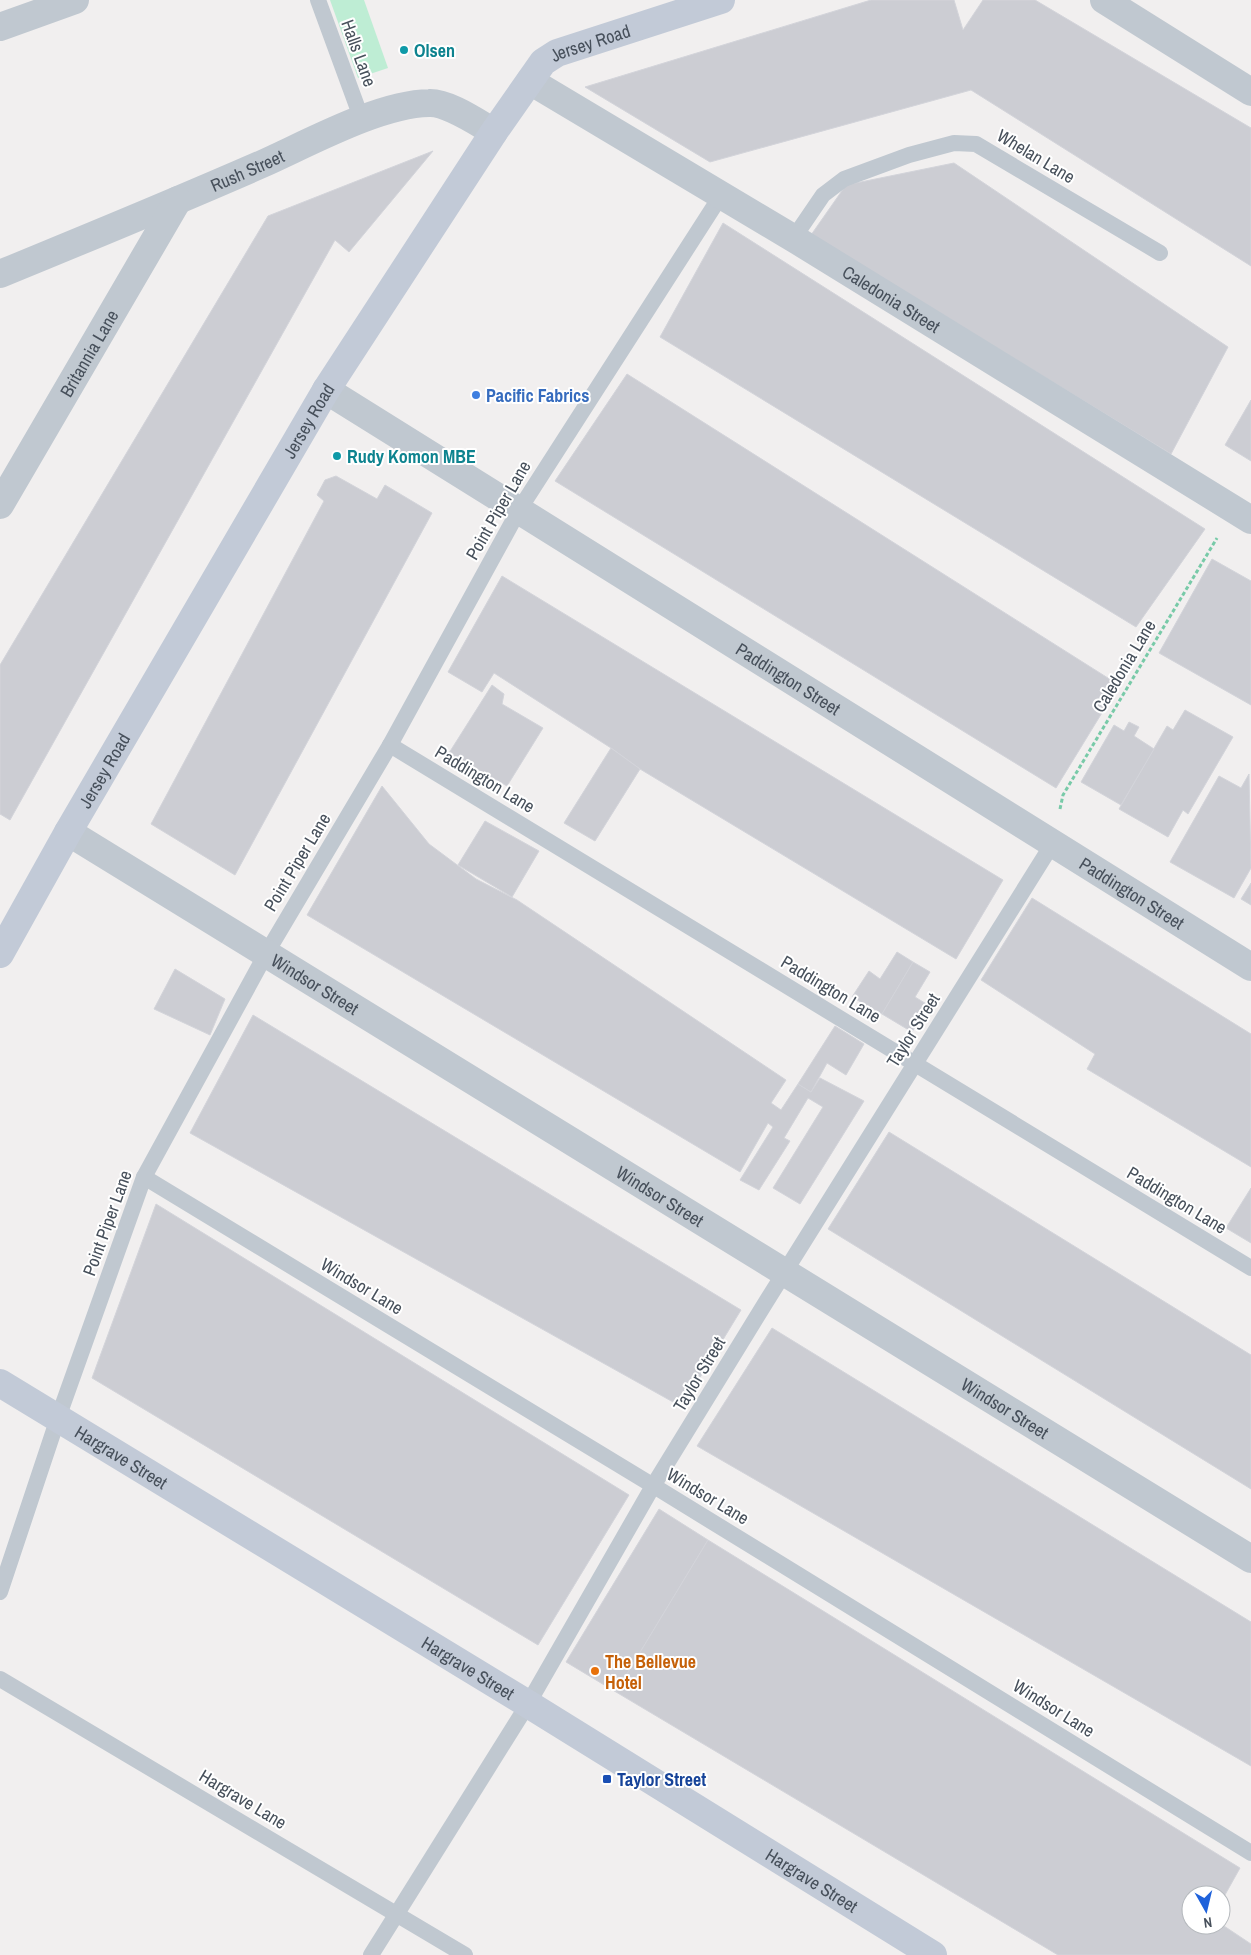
<svg xmlns="http://www.w3.org/2000/svg" width="1251" height="1955" font-family="'Archivo Narrow',sans-serif">
<rect width="100%" height="100%" fill="#f1efef"/>
<path fill="#beedd4" d="M330,0H364L388,68L358,78Z"/>
<g fill="#cccdd3" stroke="#d3d4da">
<path d="M871,0H954L963,30L983,0H1035L1251,128V266L971,90L710,162L585,87Z"/>
<path d="M433,151L349,252L335,240L10,820L0,814V665L268,216Z"/>
<path d="M954,163L1228,347L1171,454L811,235L846,185Z"/>
<path d="M723,223L1205,529L1136,627L660,337Z"/>
<path d="M627,374L1119,685L1056,788L555,481Z"/>
<path d="M1251,400V461L1225,445Z"/>
<path d="M336,476L377,499L385,485L432,513L235,875L151,824L324,501L317,495L325,480Z"/>
<path d="M1212,559L1251,581V705L1159,653Z"/>
<path d="M502,576L1003,880L956,959L640,769L611,748L494,673L482,692L448,672Z"/>
<path d="M492,685L504,694L502,704L543,728L507,786L449,753Z"/>
<path d="M1185,710L1233,737L1188,814L1183,810L1168,837L1119,809L1167,726L1173,730Z"/>
<path d="M1129,722L1139,727L1134,736L1154,749L1121,805L1081,782L1114,725L1124,731Z"/>
<path d="M611,748L640,769L595,841L564,823Z"/>
<path d="M1249,774L1251,868L1234,898L1170,862L1219,776L1241,788Z"/>
<path d="M382,786L429,844L476,879L517,900L786,1080L771,1103L781,1110L798,1084L811,1092L820,1078L864,1101L800,1204L773,1188L823,1107L808,1098L784,1138L790,1141L759,1190L740,1180L773,1127L768,1123L740,1172L307,915Z"/>
<path d="M485,821L539,851L512,897L458,865Z"/>
<path d="M1251,883V905L1241,899Z"/>
<path d="M1032,898L1251,1034V1167L1087,1069L1095,1054L981,980Z"/>
<path d="M897,952L913,962L882,1014L852,997L869,971L880,979Z"/>
<path d="M913,962L930,972L915,997L928,1005L912,1032L882,1014Z"/>
<path d="M175,969L225,999L210,1035L154,1009Z"/>
<path d="M253,1015L741,1310L682,1407L190,1133Z"/>
<path d="M835,1026L864,1044L846,1075L827,1063L811,1092L798,1084Z"/>
<path d="M889,1132L1251,1355V1489L828,1229Z"/>
<path d="M1251,1188V1243L1226,1228Z"/>
<path d="M156,1204L629,1495L538,1645L92,1378Z"/>
<path d="M772,1328L1251,1622V1766L697,1446Z"/>
<path d="M659,1509L708,1540L616,1692L566,1662Z"/>
<path d="M708,1540L1240,1868L1221,1902V1895H1191V1925L1221,1924L1251,1944V1955H1058L616,1692Z"/>
</g>
<g fill="none" stroke-linecap="round" stroke-linejoin="round">
<path stroke="#78caa8" stroke-width="3" stroke-dasharray="4 2.5" stroke-linecap="butt" d="M1060,809L1063,795L1217,538"/>
<g stroke="#c0c8d0" stroke-width="16">
<path d="M318,0L362,120"/>
<path d="M793,239L823,195L844,179L909,155L954,143L976,144L1160,253"/>
<path d="M390,745L1251,1268"/>
<path d="M144,1177L662,1491L1251,1853"/>
<path d="M0,1592L58,1418L144,1177L266,954L390,745L519,510L720,197"/>
<path d="M0,1679L465,1955"/>
<path d="M371,1955L528,1704L653,1486L766,1302L1053,843"/>
</g>
<g stroke="#c0c8d0" stroke-width="28">
<path d="M1104,0L1251,92"/>
<path d="M0,27L75,0"/>
<path id="s1" d="M530,81L798,241L1251,520"/>
<path id="s2" d="M0,274C88,238 175,202 262,164C309,143 379,104 429,103C448,102 478,123 494,132"/>
<path id="s3" d="M326,390L1251,967"/>
<path id="s4" d="M0,505L178,200"/>
<path id="s5" d="M68,832L1251,1559"/>
</g>
<g stroke="#c2cad7" stroke-width="28">
<path id="s6" d="M0,954L68,832L326,390L494,132L543,62L557,53L721,0"/>
<path id="s7" d="M0,1383L528,1704L933,1955"/>
</g>
</g>
<g fill="#0f9aa8" stroke="#fff" stroke-width="2">
<circle cx="404" cy="50" r="5"/>
<circle cx="337" cy="456" r="5"/>
</g>
<circle fill="#3f7fe0" stroke="#fff" stroke-width="2" cx="476" cy="395" r="5"/>
<circle fill="#e8710a" stroke="#fff" stroke-width="2" cx="595" cy="1671" r="5"/>
<rect fill="#1a4fb4" stroke="#fff" stroke-width="2" x="602" y="1774" width="10" height="10" rx="2.5"/>
<g text-anchor="middle" dominant-baseline="central" stroke-width="4" stroke-linejoin="round" paint-order="stroke">
<g font-size="18" fill="#47505b" stroke="#fff">
<text stroke="none"><textPath href="#s6" startOffset="1096">Jersey Road</textPath></text>
<text transform="translate(359 53) rotate(70)">Halls Lane</text>
<text transform="translate(1036 156) rotate(31)">Whelan Lane</text>
<text stroke="none"><textPath href="#s2" startOffset="268">Rush Street</textPath></text>
<text stroke="none"><textPath href="#s1" startOffset="422">Caledonia Street</textPath></text>
<text stroke="none"><textPath href="#s4" startOffset="176">Britannia Lane</textPath></text>
<text stroke="none"><textPath href="#s6" startOffset="616">Jersey Road</textPath></text>
<text transform="translate(498 510) rotate(-60)">Point Piper Lane</text>
<text transform="translate(1124 666) rotate(-59)">Caledonia Lane</text>
<text stroke="none"><textPath href="#s3" startOffset="545">Paddington Street</textPath></text>
<text stroke="none"><textPath href="#s6" startOffset="211">Jersey Road</textPath></text>
<text transform="translate(485 779) rotate(31)">Paddington Lane</text>
<text transform="translate(297 862) rotate(-59)">Point Piper Lane</text>
<text stroke="none"><textPath href="#s3" startOffset="950">Paddington Street</textPath></text>
<text stroke="none"><textPath href="#s5" startOffset="290">Windsor Street</textPath></text>
<text transform="translate(831 989) rotate(31)">Paddington Lane</text>
<text transform="translate(913 1030) rotate(-58)">Taylor Street</text>
<text stroke="none"><textPath href="#s5" startOffset="695">Windsor Street</textPath></text>
<text transform="translate(1177 1200) rotate(31)">Paddington Lane</text>
<text transform="translate(107 1223) rotate(-70)">Point Piper Lane</text>
<text transform="translate(362 1286) rotate(31)">Windsor Lane</text>
<text transform="translate(699 1374) rotate(-59)">Taylor Street</text>
<text stroke="none"><textPath href="#s5" startOffset="1100">Windsor Street</textPath></text>
<text stroke="none"><textPath href="#s7" startOffset="142">Hargrave Street</textPath></text>
<text transform="translate(708 1496) rotate(31)">Windsor Lane</text>
<text stroke="none"><textPath href="#s7" startOffset="548">Hargrave Street</textPath></text>
<text transform="translate(1054 1708) rotate(32)">Windsor Lane</text>
<text transform="translate(243 1799) rotate(31)">Hargrave Lane</text>
<text stroke="none"><textPath href="#s7" startOffset="952">Hargrave Street</textPath></text>
</g>
<g font-size="18" font-weight="bold" fill="#0d838f" stroke="#fff" text-anchor="start">
<text x="414" y="50">Olsen</text>
<text x="347" y="456">Rudy Komon MBE</text>
</g>
<g font-size="18" font-weight="bold" fill="#366cbe" stroke="#fff" text-anchor="start">
<text x="486" y="395">Pacific Fabrics</text>
</g>
<g font-size="18" font-weight="bold" fill="#c56008" stroke="#fff" text-anchor="start">
<text x="605" y="1661">The Bellevue<tspan x="605" dy="21">Hotel</tspan></text>
</g>
<g font-size="18" font-weight="bold" fill="#164399" stroke="#fff" text-anchor="start">
<text x="617" y="1779">Taylor Street</text>
</g>
</g>
<g transform="translate(1206 1910) rotate(172)"><circle r="24" fill="#ffffff" stroke="#b5b9bd"/>
<path d="M0-4L9 19L0 12L-9 19Z" fill="#1f62db"/>
<text y="-8" font-size="14" font-weight="bold" text-anchor="middle" fill="#47505b">N</text>
</g>
</svg>
